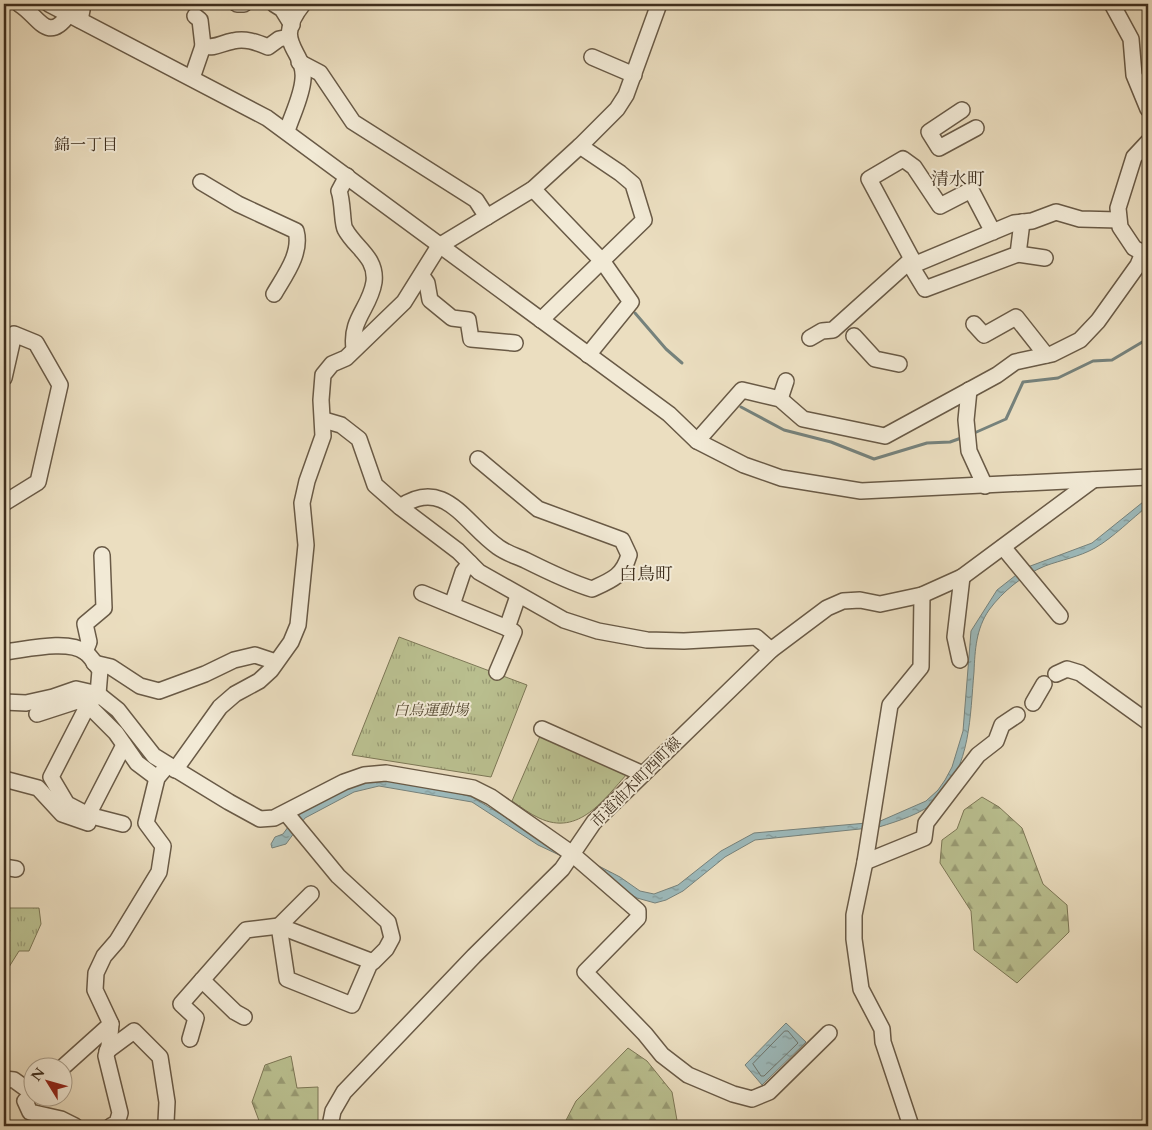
<svg xmlns="http://www.w3.org/2000/svg" width="1152" height="1130" font-family="Cardo,'Noto Serif JP',serif">
<defs>
<pattern id="forest-firs" width="22" height="20" patternUnits="userSpaceOnUse" patternTransform="scale(1.25)"><rect width="22" height="20" fill="#bac090"/><path d="M5 1l3.5 6h-7zM16 11l3.5 6h-7z" fill="#999c75"/></pattern>
<pattern id="park-tufts" width="24" height="20" patternUnits="userSpaceOnUse" patternTransform="scale(1.25)"><rect width="24" height="20" fill="#bac090"/><path d="M3 7l-1-3M5 7V3M7 7l1-3M15 17l-1-3M17 17v-4M19 17l1-3" fill="none" stroke="#999c75"/></pattern>
<pattern id="water-ripples" width="26" height="14" patternUnits="userSpaceOnUse" patternTransform="scale(1.25)"><rect width="26" height="14" fill="#9cbabc"/><path d="M2 4q2-2 4 0t4 0M15 11q2-2 4 0t4 0" fill="none" stroke="#819898"/></pattern>
</defs>
<rect width="100%" height="100%" fill="#ebdec0"/>
<filter id="stains"><feTurbulence type="fractalNoise" baseFrequency=".004" numOctaves="4"/><feColorMatrix values="0 0 0 0 .2 0 0 0 0 .09 0 0 0 0 .02 0 0 0 .5 -.17"/></filter>
<radialGradient id="worn" r=".72"><stop offset=".6" stop-color="#630" stop-opacity="0"/><stop offset="1" stop-color="#630" stop-opacity=".3"/></radialGradient>
<g fill="url(#forest-firs)" stroke="#7c7756">
<path d="M982,797L999,807L1022,828L1043,884L1067,905L1069,932L1017,983L974,950L971,911L940,863L942,840L957,829L964,810Z"/>
<path d="M628,1048L647,1061L672,1092L678,1126H563L576,1101Z"/>
<path d="M291,1056L297,1088L318,1087V1126H261L252,1102L265,1065Z"/>
</g>
<g fill="url(#park-tufts)" stroke="#7c7756">
<path d="M399,637L527,685L491,777L352,755Z"/>
<path d="M541,734L628,773C604,799 579,837 539,818C530,814 521,807 512,801Z"/>
<path d="M4,908H39L41,924L29,951H19L4,975Z"/>
</g>
<g fill="url(#water-ripples)" stroke="#76827c">
<path d="M1148,498V506C1131,519 1114,537 1095,548C1079,557 1061,560 1045,566C1023,575 1003,591 989,610C976,629 975,650 974,672C970,715 971,767 937,800C922,814 898,821 879,827L755,840L725,857L683,891L666,900L655,903L637,898L587,868L538,845L472,802L379,786L354,792L305,818L286,844L272,848L271,844L275,837L283,834L296,816L351,787L379,779L438,788L472,797L512,821L620,877L640,891L654,894L678,885L721,851L754,833L878,822L926,801L938,790L945,780L952,767L963,731L971,631L997,590L1025,568L1092,543Z"/>
<path d="M786,1023L806,1042L762,1085L745,1065Z"/>
</g>
<g fill="none" stroke-linecap="round" stroke-linejoin="round">
<path stroke="#6d746c" stroke-width="1" d="M785,1031H788L798,1043L764,1076H761L753,1064Z"/>
<g stroke="#76827c" stroke-width="3">
<path d="M635,313L666,349L682,363"/>
<path d="M741,407L784,430L831,442L874,459L927,443L950,442L964,437"/>
<path d="M972,434L1006,419L1023,382L1058,378L1093,361L1112,360L1144,341H1148"/>
</g>
<defs>
<g id="minor">
<path d="M19,4C39,16 47,45 69,14"/>
<path d="M49,4L267,118L669,414L697,441L744,465L781,478L861,491L1148,477"/>
<path d="M79,4L82,10L80,20"/>
<path d="M237,4H244"/>
<path d="M274,4L282,9L292,25"/>
<path d="M1112,4L1131,39L1134,75L1148,109"/>
<path d="M195,16L200,20L203,46"/>
<path d="M592,57L634,75"/>
<path d="M299,62L320,73L353,122L476,200L487,217"/>
<path d="M192,78L203,46C215,49 221,43 233,41C245,38 256,42 268,47L279,39L289,37"/>
<path d="M962,110L929,132L939,148L976,128"/>
<path d="M287,131C292,115 302,96 303,79C306,50 271,44 303,4"/>
<path d="M347,176L339,191C343,202 342,224 345,229C355,248 377,257 374,282C370,308 350,319 354,348"/>
<path d="M201,182L238,204L296,231C302,253 285,275 274,294"/>
<path d="M533,189L603,262L631,302L588,355"/>
<path d="M993,232L971,190L940,206L914,167L903,159L869,179L912,259L911,266L1014,223L1032,221L1056,212L1080,219L1118,220"/>
<path d="M1143,253L1134,248L1120,227L1118,208L1134,157L1148,142"/>
<path d="M1018,254L1045,258"/>
<path d="M911,266L925,289L1018,254L1022,222"/>
<path d="M422,276L427,283L430,300L452,318L468,320L471,339L515,343"/>
<path d="M541,320L644,220L633,184L620,173L580,146"/>
<path d="M974,324L984,335L1016,317L1046,355"/>
<path d="M854,336L875,359L899,364"/>
<path d="M810,338L822,331L833,330L912,259"/>
<path d="M4,378L14,334L36,343L60,385L38,482L4,503"/>
<path d="M969,390L966,420L969,451L985,486"/>
<path d="M780,399L786,381"/>
<path d="M324,420L341,425L359,439L375,485L400,507L458,551L479,572L564,620L598,631L647,640L684,641L756,637L771,650"/>
<path d="M697,441L742,390L780,399L803,419L885,436L997,375L1015,362L1052,354L1080,340L1098,321L1138,265L1143,253L1148,248"/>
<path d="M400,507C445,476 465,524 498,547C506,553 516,556 525,560C547,571 569,582 592,589C612,580 623,576 629,555L622,540L538,509L478,459"/>
<path d="M1003,547L1060,616"/>
<path d="M422,593L507,628L518,596"/>
<path d="M452,605L463,572L470,563"/>
<path d="M4,652C24,650 68,639 85,652C91,656 95,664 100,670L98,694L88,705L51,777L67,804L88,815L123,824"/>
<path d="M85,652L89,642L85,624L104,608L102,555"/>
<path d="M960,660L955,637L962,577"/>
<path d="M94,663L111,667L140,686L159,691L205,674L234,660L255,655L276,662"/>
<path d="M497,672L514,632L507,628"/>
<path d="M1056,674L1067,669L1080,673L1148,722"/>
<path d="M4,702L26,703L53,697L76,689L98,694L118,710L154,756L229,802L260,819L274,818L344,782L364,775L386,773L473,788L491,797L571,853L638,911V918L585,972L645,1034L662,1055L688,1075L733,1094L752,1099L769,1092L829,1033"/>
<path d="M1033,703L1044,684"/>
<path d="M37,714L77,701L88,705L116,733L137,763L157,778"/>
<path d="M542,729L643,774"/>
<path d="M175,770L220,707L235,694L259,681L271,670L291,642L298,625L306,545L302,503L307,481L323,436L321,400L323,375L332,364L346,358L404,302L439,246L533,189L580,146L617,109L626,95L659,4"/>
<path d="M4,779L38,788L62,814L88,823"/>
<path d="M88,815L124,745"/>
<path d="M865,862L924,838L926,823L978,755L996,741L1002,725L1017,715"/>
<path d="M4,867L16,869"/>
<path d="M311,894L279,926L287,979L352,1005L371,961"/>
<path d="M202,980L235,1012L244,1017"/>
<path d="M190,1039L196,1018L181,1004L246,930L279,926L373,962L386,949L392,938L388,922L338,876L286,813"/>
<path d="M107,1051L134,1031L160,1057L167,1102L166,1122"/>
<path d="M62,1068L111,1024"/>
<path d="M4,1079L14,1080L32,1093"/>
<path d="M32,1094L25,1101L30,1112L61,1119L75,1126"/>
<path d="M111,1126L117,1123L120,1113L106,1056L109,1046L111,1024L95,990L96,973L104,956L117,941L159,872L163,846L146,823L157,778L168,765"/>
<path d="M330,1126L333,1111L344,1092L474,956L562,869L594,822L771,650L827,608L843,601L860,600L880,604L922,595L962,577L1093,480"/>
<path d="M911,1126L883,1042L882,1029L861,989L854,939V915L865,862L890,705L921,667L922,595"/>
</g>
</defs>
<use href="#minor" stroke="#695a46" stroke-width="18"/>
<use href="#minor" stroke="#f2ead6" stroke-width="15"/>
</g>
<g text-anchor="middle" dominant-baseline="central" stroke-width="4" stroke-linejoin="round" paint-order="stroke">
<g font-size="15" font-style="italic" fill="#574b34" stroke="#f2ead6">
<text x="431" y="710">白鳥運動場</text>
</g>
<g font-size="15" fill="#3e2e1d" stroke="#f2ead6">
<text transform="translate(636 782) rotate(-45)">市道油木町西町線</text>
</g>
<g font-size="16" fill="#3e2e1d" stroke="#f2ead6">
<text x="86" y="145">錦一丁目</text>
</g>
<g font-size="18" fill="#3e2e1d" stroke="#f2ead6">
<text x="958" y="179">清水町</text>
<text x="646" y="574">白鳥町</text>
</g>
</g>
<rect width="1152" height="1130" fill="none" stroke="#ebdec0" stroke-width="20"/>
<rect x="5" y="5" width="1142" height="1120" fill="none" stroke="#3e2e1d" stroke-width="2.5"/>
<rect x="10" y="10" width="1132" height="1110" fill="none" stroke="#3e2e1d"/>
<g transform="translate(48 1082) rotate(307)"><circle r="24" fill="#f2ead6" stroke="#aa9f8c"/>
<path d="M0-4L9 19L0 12L-9 19Z" fill="#8f2418"/>
<text y="-8" font-size="14" font-weight="bold" text-anchor="middle" fill="#3e2e1d">N</text>
</g>
<rect width="100%" height="100%" filter="url(#stains)"/>
<rect width="100%" height="100%" fill="url(#worn)"/>
</svg>
